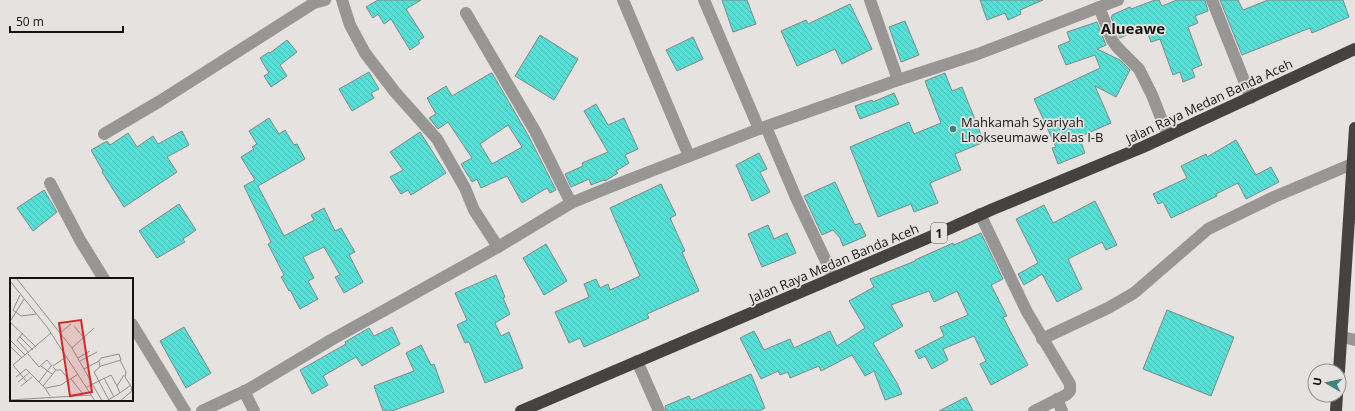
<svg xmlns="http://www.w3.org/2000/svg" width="1355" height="411" font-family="'Open Sans',sans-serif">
<defs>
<pattern id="building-back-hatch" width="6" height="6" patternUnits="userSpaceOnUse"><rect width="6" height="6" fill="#55dfd5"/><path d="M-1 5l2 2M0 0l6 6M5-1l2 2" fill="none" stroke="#49beb6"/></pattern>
</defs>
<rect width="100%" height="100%" fill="#e6e2df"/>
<g fill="url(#building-back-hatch)" stroke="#848988" fill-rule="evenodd">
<path d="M378,0H421L406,9L424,37L418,41L420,43L410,50L391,19L384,24L378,14L373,18L366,7Z"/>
<path d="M722,0H747L756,24L733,32Z"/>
<path d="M980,0H1043L1020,10L1021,14L1008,20L1005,13L987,20Z"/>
<path d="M1155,0H1159L1162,6L1177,0H1205L1208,11L1195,16L1198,23L1188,27L1202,65L1192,69L1195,77L1183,82L1180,72L1173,75L1160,39L1151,42L1145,26L1120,38L1119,36L1111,17H1112V15L1130,7L1131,9Z"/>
<path d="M1220,0H1238L1243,10L1268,0H1343L1349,17L1312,33L1310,28L1242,55Z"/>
<path d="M850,4L872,49L842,64L835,49L797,66L781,31L806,20L808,24Z"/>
<path d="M905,21L919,55L901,62L889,27Z"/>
<path d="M1097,22L1106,45L1097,49L1120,60L1130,70L1116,97L1095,86L1111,123L1079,137L1085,153L1058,164L1052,148L1056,147L1034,99L1100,68L1095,55L1066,65L1058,46L1070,41L1067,32Z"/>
<path d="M540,35L578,59L554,100L515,76Z"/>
<path d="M693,37L703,59L677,71L666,50Z"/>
<path d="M287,40L297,52L280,65L287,76L271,87L264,76L269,73L260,58L269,52L270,53Z"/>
<path d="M369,72L379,89L371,93L374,98L352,111L339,89Z"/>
<path d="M491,73H492L528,135L556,190L550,193L547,188L522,203L507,176L481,188L477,179L472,182L461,164L472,158L448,122L438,129L429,118L436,114L427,98L446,86L452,96ZM508,125L522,147L492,164L480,144Z"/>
<path d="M945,73L952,91L962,87L984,142L955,154L961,170L930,183L938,203L914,212L911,204L878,217L850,147L909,122L914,134L941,123L925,81Z"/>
<path d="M894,93L899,104L860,119L855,106L872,100L873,102Z"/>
<path d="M596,104L608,125L624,118L638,149L625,155L629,163L616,171L618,173L605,181L604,180L591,185L589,179L571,187L565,174L583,166L582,163L608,152L584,111Z"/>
<path d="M269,118L279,134L285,130L294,145L297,144L305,159L258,186L284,236L314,220L311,215L324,208L335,231L341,228L355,252L349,255L363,282L344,293L335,277L340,275L324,247L303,257L314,278L308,281L318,299L300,309L290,290L289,291L281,277L284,275L268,244L271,242L244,186L255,180L241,157L254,149L252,147L257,144L249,131Z"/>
<path d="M182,131L189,145L167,157L177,172L124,207L102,172L103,171L91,150L107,141L110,145L128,133L137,147L153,136L158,144Z"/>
<path d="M420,132L446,173L411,195L408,190L401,194L390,177L403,170L390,152Z"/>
<path d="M1236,140L1256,175L1271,167L1279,182L1246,199L1238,183L1216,194L1217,196L1171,218L1163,202L1158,204L1153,194L1187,178L1181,166L1206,154L1207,157Z"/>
<path d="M759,153L767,169L760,172L770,192L752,201L736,165Z"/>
<path d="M835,182L855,225L860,223L866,236L843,246L840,238L833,230L822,235L804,196Z"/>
<path d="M661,184L676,215L670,218L685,251L682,252L699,291L647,314L649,318L584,347L580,338L569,343L555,312L589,297L584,284L596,279L600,288L608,284L610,290L640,276L610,208Z"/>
<path d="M44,190L57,212L33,231L17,208Z"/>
<path d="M1095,201L1117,245L1106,250L1102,242L1068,259L1082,289L1057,302L1042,274L1024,285L1018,274L1038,263L1016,219L1044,205L1053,223Z"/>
<path d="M179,204L196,230L183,239L185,242L157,258L139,231Z"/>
<path d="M768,225L774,239L787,233L796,253L762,267L748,234Z"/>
<path d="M981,233L1003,279L991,285L1007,316L1003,317L1028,365L991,385L980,364L986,361L974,336L943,349L948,360L932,369L925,356L919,359L915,351L944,336L940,327L968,315L957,291L934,302L929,291L891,305L903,326L873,343L897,383L902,394L885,400L874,371L865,376L852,355L821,371L819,366L790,378L788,372L780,375L778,371L761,379L740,338L754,331L764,350L790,339L794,348L830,331L837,346L865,328L849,301L874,287L870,279L915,261V260L953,243L954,245Z"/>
<path d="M546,244L567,281L544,295L523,258Z"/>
<path d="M496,275L505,297L503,298L510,314L495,323L501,336L509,332L523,368L485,383L469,342L465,343L457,325L467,320L455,293Z"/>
<path d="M1167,310L1234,337L1211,396L1143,369Z"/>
<path d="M184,327L211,373L186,388L160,341Z"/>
<path d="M392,327L400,344L362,366L356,357L323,376L328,385L312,394L300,370L346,344L345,342L369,328L374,336Z"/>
<path d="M421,345L431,365L434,364L444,392L392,411H383L374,386L414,371L406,353Z"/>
<path d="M751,374L765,408L759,411H666L665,406L689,396L691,400Z"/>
<path d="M966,397L973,411H939Z"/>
</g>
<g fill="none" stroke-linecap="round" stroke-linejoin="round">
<g stroke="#989695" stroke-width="12">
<path d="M342,0L350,25L365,53L395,92L437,139L465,188L474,210L498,247L571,203L605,189L759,129L898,80L978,54L1118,0"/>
<path d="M623,0L689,156"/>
<path d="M704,0L759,129"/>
<path d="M870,0L898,80"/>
<path d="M1212,0L1251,98"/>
<path d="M1099,7L1112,40L1117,47L1139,69L1152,95L1168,136"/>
<path d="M466,13L535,131L571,203"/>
<path d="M766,127L797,200L834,278"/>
<path d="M104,134L160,101L314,3L325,0"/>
<path d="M50,183L80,240L104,279"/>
<path d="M980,214L1027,312L1070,384V391L1066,395L1034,411"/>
<path d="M132,324L185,411"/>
<path d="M1342,337L1355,340"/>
<path d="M1042,339L1108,308L1134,293L1208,229L1274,197L1352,164"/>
<path d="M637,361L659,411"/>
<path d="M244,391L254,411"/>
<path d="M1057,399L1062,411"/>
<path d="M202,411L249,389L331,340L498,247"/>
</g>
<g stroke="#45423f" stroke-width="12">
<path d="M1339,371L1355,128"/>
<path d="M521,411L937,234L993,209L1143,147L1355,49"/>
<path d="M1336,411L1337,395"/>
</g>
</g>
<circle fill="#3d847f" stroke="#e6e2df" stroke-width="1.5" cx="953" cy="129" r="4"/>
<g text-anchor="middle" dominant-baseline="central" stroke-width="3.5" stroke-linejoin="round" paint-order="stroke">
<rect fill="#e6e2df" stroke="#545150" stroke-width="1" x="931" y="223" width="16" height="20" rx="3"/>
<g font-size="12" font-weight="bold" fill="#151312">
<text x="939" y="233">1</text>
</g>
<g font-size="13" fill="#151312" stroke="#e6e2df">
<text transform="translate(1209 101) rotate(-25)">Jalan Raya Medan Banda Aceh</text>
<text transform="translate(834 263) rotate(-23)">Jalan Raya Medan Banda Aceh</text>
</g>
<g font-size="13" fill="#151312" stroke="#e6e2df" text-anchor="start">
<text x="961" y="122">Mahkamah Syariyah<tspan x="961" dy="15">Lhokseumawe Kelas I-B</tspan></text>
</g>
<g font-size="15" font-weight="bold" fill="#151312" stroke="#e6e2df">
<text x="1133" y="28">Alueawe</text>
</g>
</g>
<g transform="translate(10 278)">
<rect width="123" height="123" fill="#e6e2df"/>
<path fill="none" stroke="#928f8d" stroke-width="1" d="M7,1L62,70M0,3L37,49L85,123M10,17L3,32L11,38L26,36M1,42L14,21M0,44L26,69M64,48L74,60M84,50L62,70L92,123M13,55L7,62L19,75M50,55L61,46M9,58L23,72M0,62L15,77M0,68L12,80M18,76L29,89L37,82L42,88M68,80L80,73M110,82L116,94L115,99L122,110L121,114L110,123M70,83L87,74M31,88L42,96M43,88L56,79M90,89L89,83L91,80L109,76L111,82L91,88L84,94L99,122M74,91L89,83M46,92H51L59,102L68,96M6,99L16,91L35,110L40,118M94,100L104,119M61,101L73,116M8,104L19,95M17,104L3,87L41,55M29,104L41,88M11,108L22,99M33,108L46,92L43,89M77,109L101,97L107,108L114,97M36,110L51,107L58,102M110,115L121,107M0,122L81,117M98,122L110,115L107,108"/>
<path fill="#d62828" fill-opacity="0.15" stroke="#d62828" stroke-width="2" d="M71,42L82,114L60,118L49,45Z"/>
<rect width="123" height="123" fill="none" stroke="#151312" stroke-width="2"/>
</g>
<g transform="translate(1327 383) rotate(279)"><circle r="19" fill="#e6e2df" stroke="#928f8d"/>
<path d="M0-3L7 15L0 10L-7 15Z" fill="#3d847f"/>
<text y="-6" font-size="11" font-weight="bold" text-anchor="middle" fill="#151312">U</text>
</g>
<path d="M10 26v6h113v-6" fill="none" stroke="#151312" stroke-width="2"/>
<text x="16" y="26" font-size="12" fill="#151312" stroke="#e6e2df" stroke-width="3" paint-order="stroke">50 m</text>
</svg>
